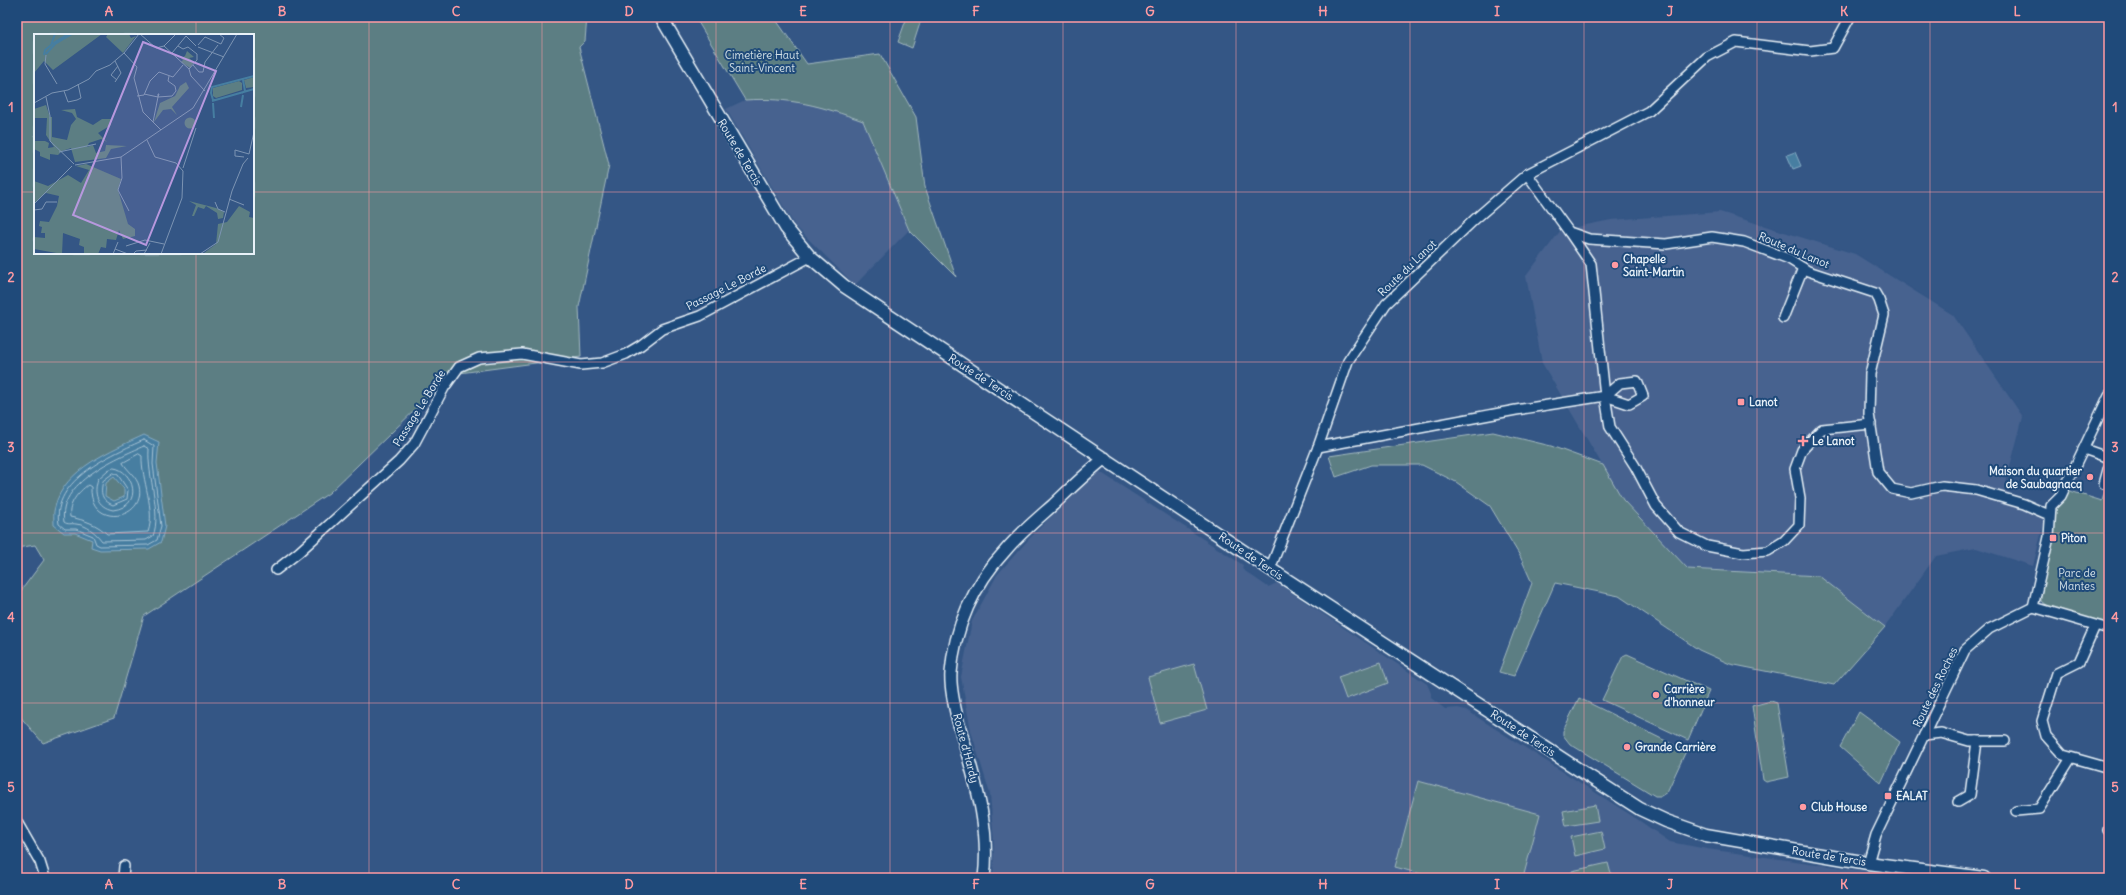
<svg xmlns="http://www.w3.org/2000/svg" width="2126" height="895" font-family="Delius,sans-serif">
<rect width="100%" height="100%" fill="#345685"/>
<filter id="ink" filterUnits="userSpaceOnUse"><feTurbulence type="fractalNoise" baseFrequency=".025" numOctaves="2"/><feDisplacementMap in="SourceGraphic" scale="8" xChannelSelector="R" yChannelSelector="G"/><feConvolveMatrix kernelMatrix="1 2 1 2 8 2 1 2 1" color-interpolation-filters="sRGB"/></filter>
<g filter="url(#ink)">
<g fill="#46628f">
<path d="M769,98L796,101L819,105L863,121L909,230L855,285L795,226L726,109L745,100Z"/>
<path d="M1720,212L1855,254L1953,315L2023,417L2004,490L2047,511L2033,566L1976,548L1936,556L1885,627L1819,576L1688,569L1623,500L1542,363L1526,276L1561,230L1611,220Z"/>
<path d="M1097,470L1243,565L1242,569L1268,587L1277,583L1427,684L1431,693V698L1445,709L1458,708L1466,710L1637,819L1670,842L1707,849L1917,878H993L994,844L990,794L971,731L961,677L972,621L997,575L1029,539Z"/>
</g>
<g fill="#5c7e83" stroke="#a2b8be" fill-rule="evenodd">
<path d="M17,17H587L585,41L579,47L609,165L579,307L581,357L452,374L329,493L144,616L114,718L43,743L17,713V596L44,560L35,545L17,548ZM35,35H253V253H35Z"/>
<path d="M695,17H774L807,64L880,54L916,117L925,187L956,277L909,230L863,121C821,106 790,97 745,100Z"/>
<path d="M907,17H922L912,48L898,42Z"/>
<path d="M1493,432L1551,446L1603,465L1623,500L1688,569L1819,576L1885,627L1834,685L1730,664L1699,650L1619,596L1555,583L1514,676L1499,672L1532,583L1520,556L1490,506L1456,482L1422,465H1371L1336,477L1329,456Z"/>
<path d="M2109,477V625L2048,607L2041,601V591L2055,523L2052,512L2067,490L2102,501Z"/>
<path d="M1627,654L1709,691L1688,740L1602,700L1623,656Z"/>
<path d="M1381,662L1388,683L1346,699L1338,677Z"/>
<path d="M1194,664L1207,710L1160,723L1148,677Z"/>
<path d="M1579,698L1686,751L1667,792L1661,796H1655L1570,744L1563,735V731Z"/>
<path d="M1771,701L1777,703L1789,777L1766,782L1763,780L1752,706Z"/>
<path d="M1859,712L1900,742L1881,783L1840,747Z"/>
<path d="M1418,781L1540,814L1523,878H1436L1395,867Z"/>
<path d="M1595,805L1598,821L1566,826L1563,811Z"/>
<path d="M1601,831L1605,849L1575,856L1571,837Z"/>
<path d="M1608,863L1612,878H1573L1572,871Z"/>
</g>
<g fill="#467ea1" stroke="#87acc4" fill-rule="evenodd">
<path d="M1795,152L1801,166L1793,169L1787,155Z"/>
<path d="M144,435L159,442L157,463L165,526L161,542L149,549L100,550L91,547L92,540L75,533H64L54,525C54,519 53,512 55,507C63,469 114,449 144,435ZM114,477L124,489V497L114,501L105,496L106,483Z"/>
</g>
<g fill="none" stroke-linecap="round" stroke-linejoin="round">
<g stroke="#a7c3d5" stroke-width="1">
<path d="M144,440L154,446L153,464L161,526L157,540L148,545L100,546L96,544L93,536L76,529H65L59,524C51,480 112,454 144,440Z"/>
<path d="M144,446L149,449C147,476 162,513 153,536L146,540L102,541C96,533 87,525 76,524C71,523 68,525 64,522C57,483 116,458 144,446Z"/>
<path d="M139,454L142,456C141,479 156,510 148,532L107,534C97,524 84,520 70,517C68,504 78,492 88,485L91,487C89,530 147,520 139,486C137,477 127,470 123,463Z"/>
<path d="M114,468C133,470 145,506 113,510C97,507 93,493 98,479L108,470Z"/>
<path d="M114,473L118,475L128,490L127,499L113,505C101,500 100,493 103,481Z"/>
</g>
<defs>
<g id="minor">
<path d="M1527,174L1569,232L1589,239L1666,244L1712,237L1744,242L1789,259L1808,271L1875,293L1879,300L1884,315L1870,374L1869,414L1878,472L1892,489L1911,493L1942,486L1976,490L2024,504L2049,515"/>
<path d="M1569,232L1591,264L1605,396L1629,404L1643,396L1637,381L1620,383L1605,396"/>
<path d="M1783,318L1803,268"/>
<path d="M1318,447L1516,410L1605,396L1610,427L1635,466L1656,506L1679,532L1707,546L1743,553L1768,551L1784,541L1799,525L1800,498L1795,469L1802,450L1822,429L1871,424"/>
<path d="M2084,449L2109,458"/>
<path d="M2104,484L2109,466"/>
<path d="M1270,569L1318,447L1348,361L1386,304L1474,220L1527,174L1649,111L1707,57L1736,42L1810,51L1833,48L1850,17"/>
<path d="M276,570L299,552L399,461L414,444L444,388L459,367L479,358L522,354L581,365L602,363L626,354L641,345L662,329L700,316L810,257"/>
<path d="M2033,607L2049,537L2051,506L2061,496L2109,395"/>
<path d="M2033,607L2109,629"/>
<path d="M2095,626L2079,662L2057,673L2042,721L2046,736L2063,755L2109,768"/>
<path d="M1924,735L1941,733L1969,741H2005"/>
<path d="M1958,802L1970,795L1977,741"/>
<path d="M2016,811L2039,809L2071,758"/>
<path d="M17,822L40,862L45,878"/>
<path d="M2108,830L2109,828"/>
<path d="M1868,863L1876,835L1965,650L1989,629L2033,607"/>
<path d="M123,878L124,866"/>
</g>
<path id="tertiary" d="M984,878C991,822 972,773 958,721C955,709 950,685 951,673C954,628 974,584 1005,551C1019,534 1036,520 1053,505C1070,489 1086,473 1105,458"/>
<path id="secondary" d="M661,17L786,228L810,257L844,286L1270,569L1587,775L1640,809L1666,821L1706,835L1868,863L1984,878"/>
</defs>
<use href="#minor" stroke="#e8f1f8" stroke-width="12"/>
<use href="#tertiary" stroke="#e8f1f8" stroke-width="14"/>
<use href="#secondary" stroke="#e8f1f8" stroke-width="15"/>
<use href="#minor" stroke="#1f4a7a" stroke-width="9"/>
<use href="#tertiary" stroke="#1f4a7a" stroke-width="11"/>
<use href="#secondary" stroke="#1f4a7a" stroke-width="12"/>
</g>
</g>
<path fill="none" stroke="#ff9aa2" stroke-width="1" stroke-opacity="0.55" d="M196,17V35M369,17V878M542,17V878M716,17V878M890,17V878M1063,17V878M1236,17V878M1410,17V878M1584,17V878M1757,17V878M1930,17V878M17,192H35M253,192H2109M196,253V878M17,362H2109M17,533H2109M17,703H2109"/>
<g fill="#ff9aa2" stroke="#1f4a7a" stroke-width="1.5">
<circle cx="1615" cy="265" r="4"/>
<rect x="1737" y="398" width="8" height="8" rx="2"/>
<path d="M1801 435h4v4h4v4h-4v4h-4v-4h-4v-4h4z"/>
<circle cx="2090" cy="477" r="4"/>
<rect x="2049" y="534" width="8" height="8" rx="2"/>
<circle cx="1656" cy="695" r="4"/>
<circle cx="1627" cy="747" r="4"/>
<rect x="1884" y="792" width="8" height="8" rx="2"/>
<circle cx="1803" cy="807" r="4"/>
</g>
<g text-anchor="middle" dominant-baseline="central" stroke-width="4" stroke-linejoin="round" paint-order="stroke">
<g font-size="11" fill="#d3e0e6" stroke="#1f4a7a">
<text x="762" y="55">Cimetière Haut<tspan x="762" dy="13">Saint-Vincent</tspan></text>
<text x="2077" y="573">Parc de<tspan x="2077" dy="13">Mantes</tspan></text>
</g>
<g font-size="11" fill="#e8f1f8" stroke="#1f4a7a">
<text transform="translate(740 152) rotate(59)">Route de Tercis</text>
<text transform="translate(1794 250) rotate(23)">Route du Lanot</text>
<text transform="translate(1407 268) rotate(-44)">Route du Lanot</text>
<text transform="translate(726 287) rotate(-27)">Passage Le Borde</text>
<text transform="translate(981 377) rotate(33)">Route de Tercis</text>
<text transform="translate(419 408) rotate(-58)">Passage Le Borde</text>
<text transform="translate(1251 556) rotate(34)">Route de Tercis</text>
<text transform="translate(1935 687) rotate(-64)">Route des Roches</text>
<text transform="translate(1523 733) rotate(33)">Route de Tercis</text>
<text transform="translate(966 748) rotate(75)">Route d'Hardy</text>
<text transform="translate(1829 856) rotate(9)">Route de Tercis</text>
</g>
<g font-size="11" font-weight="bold" fill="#e8f1f8" stroke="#1f4a7a" text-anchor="start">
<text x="1623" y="259">Chapelle<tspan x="1623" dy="13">Saint-Martin</tspan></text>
<text x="1749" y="402">Lanot</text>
<text x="1812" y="441">Le Lanot</text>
<text x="2082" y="471" text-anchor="end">Maison du quartier<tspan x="2082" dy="13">de Saubagnacq</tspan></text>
<text x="2061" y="538">Piton</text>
<text x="1664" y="689">Carrière<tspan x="1664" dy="13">d'honneur</tspan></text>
<text x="1635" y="747">Grande Carrière</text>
<text x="1896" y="796">EALAT</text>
<text x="1811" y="807">Club House</text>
</g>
</g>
<g transform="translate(34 34)">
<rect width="220" height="220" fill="#345685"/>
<path d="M0,0H68L19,36L10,27L0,39ZM74,0H95L97,4L102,2L89,19L72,3ZM153,17L160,23L155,24L160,28L156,34L147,28L149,26L147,24L151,22ZM220,43V53L212,54L210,46ZM205,47L208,49V56L182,64L179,62V54ZM152,48L155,54L138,73L143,81L137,75L129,76L120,88L126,69L141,62L146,52ZM12,71L16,83H18V103L33,106L37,91L42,85L38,79L27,76L41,75L43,83L59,91L68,85H77V91L64,99L73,108L67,105L55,109L53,113L59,111L62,119L71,117L72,111L93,112L77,115L72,124L41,128L37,114L28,117L24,121L16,120V126L6,122V118L0,115V107H11L15,109L14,114L20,113L12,101L13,84H0V75ZM150.5 89a5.5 5.5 0 1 1 11 0a5.5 5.5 0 1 1-11 0ZM52,130L87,145L84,156L94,190L101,195V202L89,205L85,196L82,206L73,205L72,214L67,213L64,220H50V213L45,211L46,205L29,199L28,220L0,215V203L11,204V199H7L8,193L5,192L6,187L15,188L23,172L25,162L12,159L0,169V147L14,152L34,141L47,149L55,136L42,132ZM155,167L182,174L190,178L189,184L184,185L183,179L172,172L170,175L164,173L160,182H158L162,171ZM205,172L216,178L215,183L220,184V220L170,219L182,210L184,190L193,188Z" fill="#5c7e83"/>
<path fill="none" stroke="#467ea1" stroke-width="2" d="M18,10L34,0M12,20L21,10L38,0M10,21L11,16L17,11L21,0M208,59L211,57L209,46M182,66H179L177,59L178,53L220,42M178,67L220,55M179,69L180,84M207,73L209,61"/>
<path fill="none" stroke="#7c94b3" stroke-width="1" d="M106,0L122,14L130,12L155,35L157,42L171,57M164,11L171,3L187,10L190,4L185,0M130,12L142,0M144,12L149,15L154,13L163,20V26L155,35M164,13L190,23M90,19L103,33L100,44L109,78L127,96M138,19L152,2L162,12M12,21L11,30L23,50M81,27L87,39L81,48M159,31L165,38H169L171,28L184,11M83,46L77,41L84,32M30,57L34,68L43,66M110,60L124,63L125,60H124V63M103,62L110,61L116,47L125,38L139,43L149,31M12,63L16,82V107L40,130M43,66L47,64L44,50M0,69L18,59L34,56L55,45L62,37L76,31L90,19L105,0M119,88L124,63L138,62L142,57L141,52L134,47L135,42M113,106L121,123L142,129L149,137L148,164L127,220M25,118L62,110M215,120L220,98M87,123L88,144L84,156L95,177M210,123L201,122V116L215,120M41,131L87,123L159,74L203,0M149,134L162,94M195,165L210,171M181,168L184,175L191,178M0,170L38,132M0,176L8,175L12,168H23M92,212L111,206L130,210M81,215L94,220M79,220L84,208M99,220L102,217L113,216M110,220L116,209M166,220L184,208L198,157L209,130L214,124"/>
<path fill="#b798de" fill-opacity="0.15" stroke="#b798de" stroke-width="2" d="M109,8L182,37L112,211L39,181Z"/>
<rect width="220" height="220" fill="none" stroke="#e8f1f8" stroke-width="2"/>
</g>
<rect width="2126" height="895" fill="none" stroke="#1f4a7a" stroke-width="44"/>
<rect x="22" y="22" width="2082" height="851" fill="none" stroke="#ff9aa2" stroke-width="1.5"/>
<g font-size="13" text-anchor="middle" font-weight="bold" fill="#ff9aa2">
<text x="109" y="16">A</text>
<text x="282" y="16">B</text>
<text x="456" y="16">C</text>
<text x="629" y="16">D</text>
<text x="803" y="16">E</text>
<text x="976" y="16">F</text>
<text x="1150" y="16">G</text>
<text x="1323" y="16">H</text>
<text x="1497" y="16">I</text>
<text x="1670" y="16">J</text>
<text x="1844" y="16">K</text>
<text x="2017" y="16">L</text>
<text x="11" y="112">1</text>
<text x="2115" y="112">1</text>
<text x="11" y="282">2</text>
<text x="2115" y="282">2</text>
<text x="11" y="452">3</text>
<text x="2115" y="452">3</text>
<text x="11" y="622">4</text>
<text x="2115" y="622">4</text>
<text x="11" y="792">5</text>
<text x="2115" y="792">5</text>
<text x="109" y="889">A</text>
<text x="282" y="889">B</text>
<text x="456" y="889">C</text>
<text x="629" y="889">D</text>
<text x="803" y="889">E</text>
<text x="976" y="889">F</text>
<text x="1150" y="889">G</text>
<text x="1323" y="889">H</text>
<text x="1497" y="889">I</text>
<text x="1670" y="889">J</text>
<text x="1844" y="889">K</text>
<text x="2017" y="889">L</text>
</g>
</svg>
